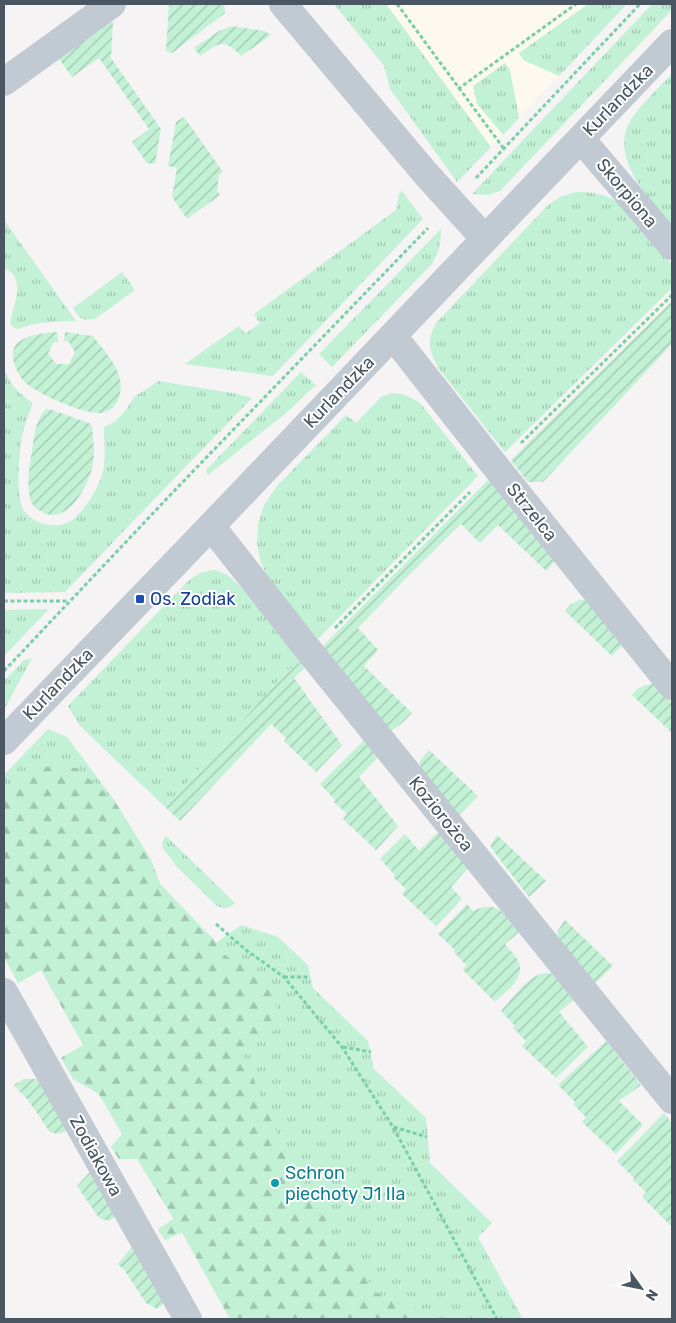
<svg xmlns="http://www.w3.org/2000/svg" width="676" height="1323" font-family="Rubik,sans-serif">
<defs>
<pattern id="grass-tufts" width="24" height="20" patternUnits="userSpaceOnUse" patternTransform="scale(1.25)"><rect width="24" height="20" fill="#c3f1d5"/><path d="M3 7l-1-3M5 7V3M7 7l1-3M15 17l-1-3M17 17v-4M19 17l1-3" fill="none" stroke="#a0c6b0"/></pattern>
<pattern id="forest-firs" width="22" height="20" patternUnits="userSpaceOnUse" patternTransform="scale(1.25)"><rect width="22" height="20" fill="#c3f1d5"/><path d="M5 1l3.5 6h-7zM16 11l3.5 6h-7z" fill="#a0c6b0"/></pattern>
<pattern id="garden-furrows" width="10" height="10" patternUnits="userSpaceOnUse" patternTransform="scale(1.25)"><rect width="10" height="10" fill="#c3f1d5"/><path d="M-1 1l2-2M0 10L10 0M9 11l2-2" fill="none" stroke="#a0c6b0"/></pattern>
</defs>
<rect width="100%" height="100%" fill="#f5f3f3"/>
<path fill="#fdf9ef" d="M386,4H626L491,147Z"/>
<g fill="url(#grass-tufts)">
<path d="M334,4H386L491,147L457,182L390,89L384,66Z"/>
<path d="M588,4H627L559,76L523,60L519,53Z"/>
<path d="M652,4H672V10L500,191L488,195L472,194Z"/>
<path d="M505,63L510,70L519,118L503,135L477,104L473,86Z"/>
<path d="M672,74V226C652,201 614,164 627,128C634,110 659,88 672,74Z"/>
<path d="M402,191L423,219L273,376L185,364L239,326L245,334L260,323L254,314L396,210L399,194Z"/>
<path d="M576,192C619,192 628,210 652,241C658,248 668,258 672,265C674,271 672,282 672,288L505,452L438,368C429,349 426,342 436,323L548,205L560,197Z"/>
<path d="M4,220L76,321C55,321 36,322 17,329L12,326L10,322C14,303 27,278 4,268Z"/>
<path d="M441,229C441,244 439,251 432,264L332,367L319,354Z"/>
<path d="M122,272L135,290L95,319L86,320L79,317L73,308Z"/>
<path d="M4,368C10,386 19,393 33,403C29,412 26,422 23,432C19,448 15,497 24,511C30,519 41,524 50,525C57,526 63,525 69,522C83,515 99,487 103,472C106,457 104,442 104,427L116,421L126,410L134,397L159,381L238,394L252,398L65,592L4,593Z"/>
<path d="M301,372L316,385L286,413L208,475L206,470Z"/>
<path d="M392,393C403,393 410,397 420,403L478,476L318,639L267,576L260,560L257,543L258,524L264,505L277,486L346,415L356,423L381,397Z"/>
<path d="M216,570L228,575L242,588L302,661L288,670L165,807L79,725L68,706L186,583C196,574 202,571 216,570Z"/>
<path d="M49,609L4,656V610Z"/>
<path d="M32,658L5,708L4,710V681L24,660Z"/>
<path d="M48,729L67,737L114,800L151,860L160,884L216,943L241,925L278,937L308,965L313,988L368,1041L374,1069L426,1118L430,1163L492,1223L478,1237L523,1319H230L182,1232L165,1240L158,1229L174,1219L137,1159H119L111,1147L123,1134L99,1094L73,1079L61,1058L84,1045L41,970L18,983L4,957V775Z"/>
<path d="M166,836L235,903C228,909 224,910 216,905L177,867L162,847L163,841Z"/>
</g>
<path fill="url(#forest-firs)" d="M32,766L76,768L114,800L151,860L160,884L217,943L219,951L234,961L260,975L275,1001L283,1025L240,1051L250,1068L259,1094L282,1143L339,1244L352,1254L376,1293L412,1304L423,1319H230L182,1232L165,1240L158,1229L174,1219L137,1159H119L111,1147L122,1134L99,1094L73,1079L61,1058L83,1045L41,970L18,983L4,957V799L12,784Z"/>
<g fill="url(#garden-furrows)">
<path d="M169,4H224L225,13L172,53L166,51Z"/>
<path d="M110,18L113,22L111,58L161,129L155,164L147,163L132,142L149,129L99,58L72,77L59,59Z"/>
<path d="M232,26L264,31L271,35L241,56C223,37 219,43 200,56L194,48L219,31Z"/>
<path d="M184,117L223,172L219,175L217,191L220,195L187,219L172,197L177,168L168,166L176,122Z"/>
<path d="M672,301V344L543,482H528L511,460Z"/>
<path d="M57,332L58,342H54L48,353L56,364H69L75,352L68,341H64L65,332L93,336C106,354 129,375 118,400C115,407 109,412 101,413C83,414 36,394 24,381C15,371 6,350 20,341C30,334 46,333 57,332Z"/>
<path d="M46,409L52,410L89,423L92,426C93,441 96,457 91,472C85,491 66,525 42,512C37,509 33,507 31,501C26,487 29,467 32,452C34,437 35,420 46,409Z"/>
<path d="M492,476L557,559L546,571L498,525L480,543L461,524L408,576L358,628L378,650L364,666L412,713L401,724L391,731L323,646Z"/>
<path d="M580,600H589L625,642L612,656L565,611L571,604Z"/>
<path d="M302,661L306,667L294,678L342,745L316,772L284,741L286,738L271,724L180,821L165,807L288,670Z"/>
<path d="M653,684C676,697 672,709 672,733L632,695C638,687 644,685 653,684Z"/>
<path d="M365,739L379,756L359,777L398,826L376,850L343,819L347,814L334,802L335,800L320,784Z"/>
<path d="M429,750L478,796L458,816L422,770L419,763L423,757Z"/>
<path d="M439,831L468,868L451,887L462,899L436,926L402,894L406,889L393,877L395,875L380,859L405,834L419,851Z"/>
<path d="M497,835L546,881L529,897L491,848V845Z"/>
<path d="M467,904L473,911C498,899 505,914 519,932L505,944C510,950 516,956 519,963C525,979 505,992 495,1002L463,970L466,965L454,952L455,950L438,934Z"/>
<path d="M565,920L613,966L593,985L558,938L557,932Z"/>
<path d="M545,973L553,974L574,1000L559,1012L588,1047L556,1078L522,1046L526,1041L513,1028L515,1026L501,1011C513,998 527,976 545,973Z"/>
<path d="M606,1041L641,1085L619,1101L643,1125L616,1154L582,1122L586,1117L573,1104L575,1102L558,1085Z"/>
<path d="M24,1079H36L46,1084L71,1128L65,1132L57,1134L50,1132L28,1100L14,1085Z"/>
<path d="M664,1113L672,1124V1227L642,1197L646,1192L633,1180L634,1178L617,1161Z"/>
<path d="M90,1172L120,1214L109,1221L99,1218L77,1186Z"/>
<path d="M131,1248H140L167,1301L157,1309L146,1303L125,1271L118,1264Z"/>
</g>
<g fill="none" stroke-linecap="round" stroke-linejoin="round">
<g stroke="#7ad0a6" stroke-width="3" stroke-dasharray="4 2.5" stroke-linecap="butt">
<path d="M397,4L504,149"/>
<path d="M458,89L576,4"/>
<path d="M476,178L640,4"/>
<path d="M521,443L672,295"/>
<path d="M4,601H68"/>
<path d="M335,628L470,492"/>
<path d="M4,671L175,490L428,228"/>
<path d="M216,924L246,950L284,977L342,1047L393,1127L497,1319"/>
<path d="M284,977H310"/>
<path d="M343,1047L371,1052"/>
<path d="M394,1127L427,1137"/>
</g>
<g stroke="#c1cad2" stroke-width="28">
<path d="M283,4L426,174L485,239"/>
<path d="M4,82L112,4"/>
<path d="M581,139L672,246"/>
<path d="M393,336L496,467L672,686"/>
<path d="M211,526L310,652L672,1100"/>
<path d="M4,741L211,526L672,43"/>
<path d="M4,992L188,1319"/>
</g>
</g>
<rect fill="#1a4fb4" stroke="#fff" stroke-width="2" x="135" y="594" width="10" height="10" rx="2.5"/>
<circle fill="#0f9aa8" stroke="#fff" stroke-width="2" cx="275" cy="1183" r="5"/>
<g text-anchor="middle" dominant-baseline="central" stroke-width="4" stroke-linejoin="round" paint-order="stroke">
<g font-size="18" fill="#4a5661" stroke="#fff">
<text transform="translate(618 100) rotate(-46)">Kurlandzka</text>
<text transform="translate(627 193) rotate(50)">Skorpiona</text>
<text transform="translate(339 392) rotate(-46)">Kurlandzka</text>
<text transform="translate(532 512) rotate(51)">Strzelca</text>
<text transform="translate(58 684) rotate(-46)">Kurlandzka</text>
<text transform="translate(441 814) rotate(51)">Koziorożca</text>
<text transform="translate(96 1156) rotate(61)">Zodiakowa</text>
</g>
<g font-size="18" fill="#164399" stroke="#fff" text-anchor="start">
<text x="150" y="599">Os. Zodiak</text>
</g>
<g font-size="18" fill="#0d838f" stroke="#fff" text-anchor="start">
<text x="285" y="1173">Schron<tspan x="285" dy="21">piechoty J1 IIa</tspan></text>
</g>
</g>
<rect width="676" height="1323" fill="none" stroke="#4a5661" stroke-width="10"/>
<g transform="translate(641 1288) rotate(123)" stroke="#ffffff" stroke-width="4" paint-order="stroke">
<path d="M0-4L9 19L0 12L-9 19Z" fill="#4a5661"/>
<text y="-8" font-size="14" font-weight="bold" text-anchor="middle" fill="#4a5661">N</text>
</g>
</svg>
